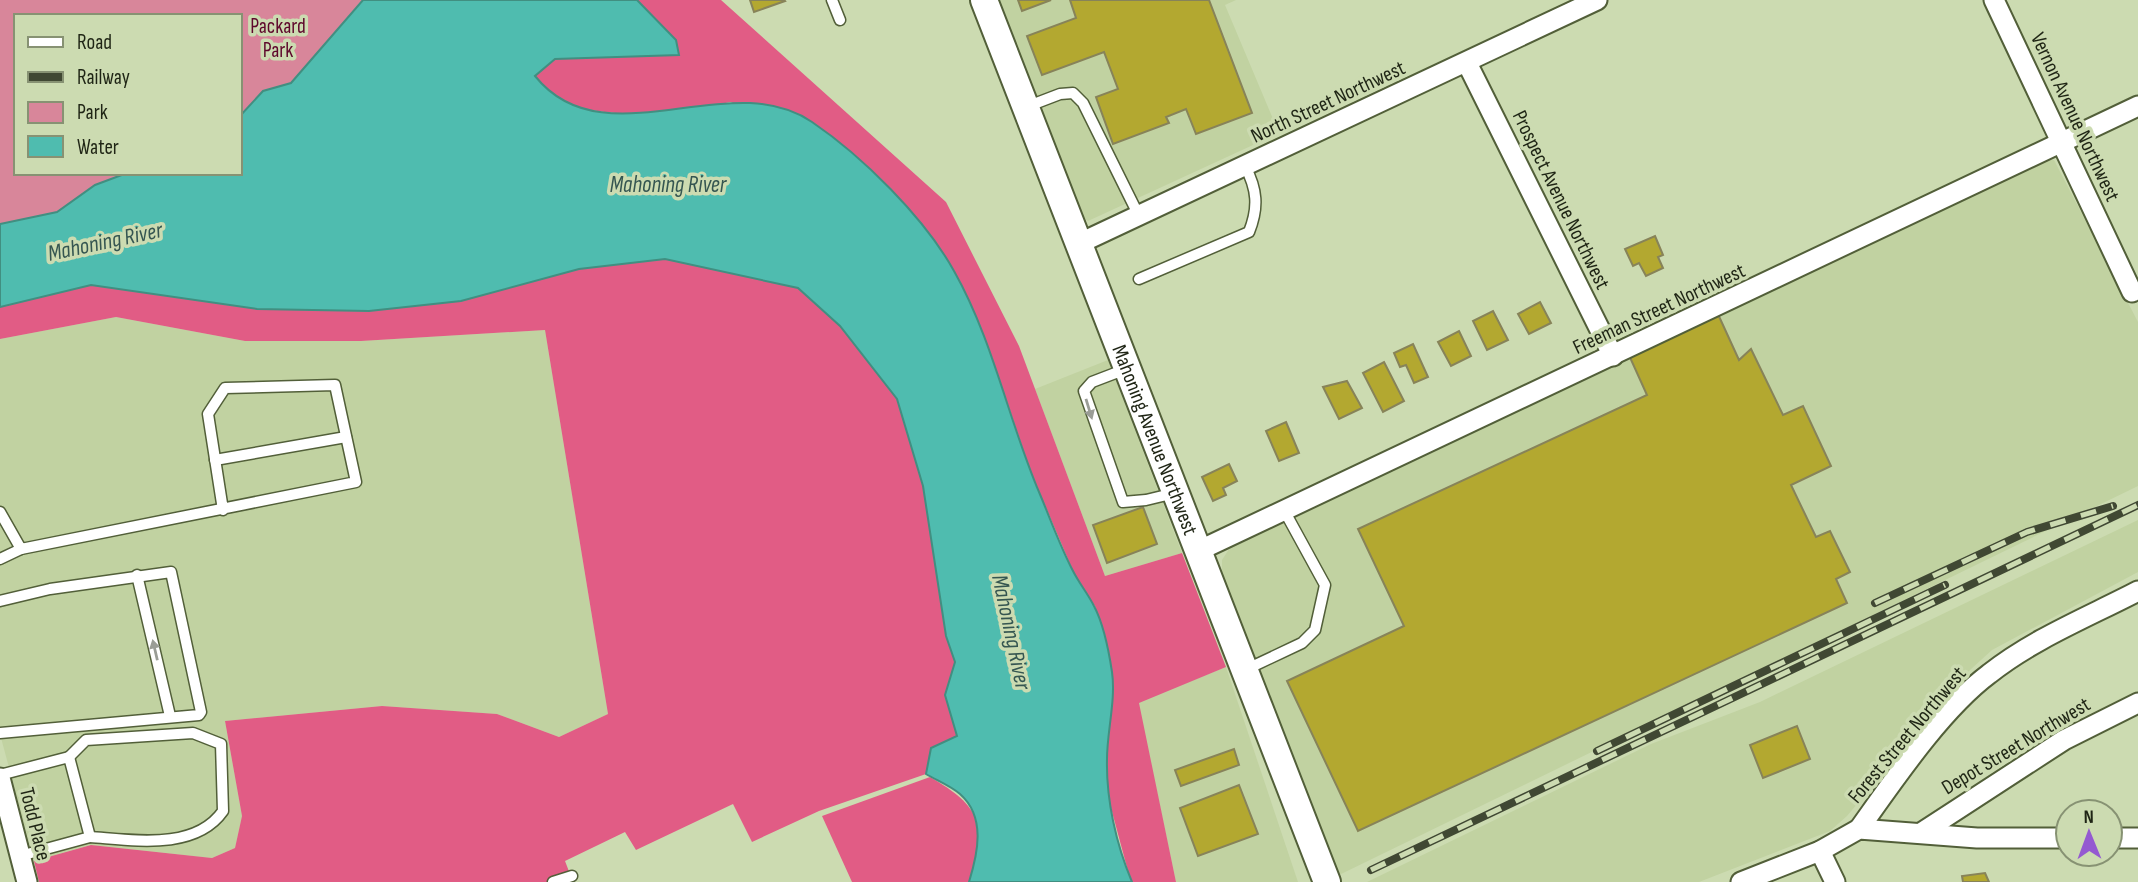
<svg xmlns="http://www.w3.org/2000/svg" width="2138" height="882" font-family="'Sofia Sans Condensed',sans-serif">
<rect width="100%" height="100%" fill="#ccdbb1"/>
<g fill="#c1d2a1">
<path d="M996,0H1236L1225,5L1279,133L1088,221L1081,217Z"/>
<path d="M2044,160H2054L2138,322V486L1337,876L1222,573V560L1231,546Z"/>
<path d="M116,317L245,341H361L545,330L608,714L559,737L497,714L382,706L225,721L242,816L235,848L212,858L91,845L34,861L0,734V339Z"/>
<path d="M1108,360L1182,553L1105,576L1035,389Z"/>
<path d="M2138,520V572L1992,650L1970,670L1847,816L1830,831L1699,882H1367L1651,744L1760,702Z"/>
<path d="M1226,667L1298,882H1176L1138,702Z"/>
</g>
<path fill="#d8869a" d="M0,0H363L291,83L263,91L240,116V16H16V173H127L95,185L57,212L0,224Z"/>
<g fill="#e15c85">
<path d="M637,0H721L946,202L1019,346L1105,576L1182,553L1226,667L1139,703L1176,882H1132L1129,875L1107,793L1096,608L1073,571L1030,470L992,357L954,270L910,211L731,102C679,111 599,125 553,96C546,92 540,82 535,76L554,59L679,55L676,40Z"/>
<path d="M665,259L798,288L840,326L897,399L923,486L946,636L955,662L945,695L957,737L931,748L926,774L819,811L752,842L733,804L636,850L625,832L565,861L573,882H39L34,861L91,845L212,858L235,848L242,816L225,721L382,706L497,714L559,737L608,714L545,330L361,341H245L116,317L0,339V307L91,285L257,309L369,311L461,301L579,269Z"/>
<path d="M930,777C982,807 987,825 969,882H852L822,816Z"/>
</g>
<path fill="#4fbcaf" stroke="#418f81" stroke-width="2" d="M363,0H637L676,40L679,55L555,59L535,76C604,162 730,65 812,122C862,156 924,217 954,271C993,340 1008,419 1039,492C1050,518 1060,546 1073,571C1079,583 1088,594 1094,606C1103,623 1109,652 1112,672C1116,700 1107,731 1107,759C1106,799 1116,844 1132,882H969C978,853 986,817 960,794C951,786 936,780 926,774L931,748L957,736L945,695L955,662L946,636L923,486L897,399L840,326L798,288L665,259L579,269L461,301L369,311L257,309L91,285L0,307V224L57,212L95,185L127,173H240V116L263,91L291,83Z"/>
<g fill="#b3a830" stroke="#878359" stroke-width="2">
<path d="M750,0H784L785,1L754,12Z"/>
<path d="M1018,0H1051L1022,11Z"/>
<path d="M1070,0H1209L1252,113L1196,134L1186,109L1166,117L1169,123L1113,144L1096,97L1118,89L1104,52L1042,75L1027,36L1076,18Z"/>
<path d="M1655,236L1663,255L1658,257L1663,268L1646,276L1639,263L1633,266L1625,249Z"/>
<path d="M1540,302L1551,323L1529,334L1518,314Z"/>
<path d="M1493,311L1508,340L1487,350L1473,321Z"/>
<path d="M1717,312L1739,360L1751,349L1783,415L1803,406L1831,466L1791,485L1816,537L1830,531L1850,572L1836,579L1847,603L1358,831L1287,681L1404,626L1358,529L1647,395L1628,353Z"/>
<path d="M1459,331L1471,356L1451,366L1438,342Z"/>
<path d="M1413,344L1428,377L1414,383L1406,365L1400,367L1394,353Z"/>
<path d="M1384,362L1404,401L1383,412L1363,373Z"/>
<path d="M1347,381L1362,408L1339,419L1323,387Z"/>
<path d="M1286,422L1299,453L1279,461L1266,431Z"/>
<path d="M1229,464L1237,481L1223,488L1226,495L1213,501L1202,477Z"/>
<path d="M1143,507L1157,544L1107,563L1093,525Z"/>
<path d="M1797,726L1810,759L1763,778L1750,745Z"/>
<path d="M1234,749L1239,765L1181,786L1175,770Z"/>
<path d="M1239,785L1258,834L1198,856L1180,808Z"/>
<path d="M1985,873L1989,882H1963L1962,876Z"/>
</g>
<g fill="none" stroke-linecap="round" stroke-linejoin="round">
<defs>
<g id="lane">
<path d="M832,0L840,20"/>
<path d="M1026,107L1060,94L1073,93L1083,103L1139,216"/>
<path d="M1139,279L1249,232C1259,207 1257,189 1245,166"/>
<path d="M1126,369L1092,382L1084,391L1123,502L1146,500L1175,493"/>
<path d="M215,460L346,437"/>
<path d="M0,512L21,549L356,482L335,385L225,388L208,414L223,510"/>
<path d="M0,559L21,549"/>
<path d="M137,575L170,716"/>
<path d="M0,601L50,589L171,572L201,712L199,715L0,733"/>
<path d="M1247,669L1302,643L1315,630L1325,585L1285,512"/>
<path d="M69,757L86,740L193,733L221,744L223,811C195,851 133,840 90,837"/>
<path d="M0,775L69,757L90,837L20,856"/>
<path d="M553,882L572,876"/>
</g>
<g id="street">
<path d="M1994,0L2132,292"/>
<path d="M1467,63L1613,356"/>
<path d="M1078,244L1597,0"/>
<path d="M1198,551L2138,106"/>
<path d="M0,778L27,882"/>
<path d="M1859,829C1894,780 1941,710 1989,674C2033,639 2088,617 2138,591"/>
<path d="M1921,833L2064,740L2138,703"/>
<path d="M2110,838H2138"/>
<path d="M1820,851L1835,882"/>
<path d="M1741,882L1820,851L1859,829L1977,838H2068"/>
</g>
<g id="secondary">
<path id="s1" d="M984,0L1327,882"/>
</g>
</defs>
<use href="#lane" stroke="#525f39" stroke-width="13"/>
<use href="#street" stroke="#525f39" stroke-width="23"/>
<use href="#secondary" stroke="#525f39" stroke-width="30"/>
<use href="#lane" stroke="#fff" stroke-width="10"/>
<use href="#street" stroke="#fff" stroke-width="19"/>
<use href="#secondary" stroke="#fff" stroke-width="26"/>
<defs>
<g id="rail">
<path d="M1875,603L2027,532L2113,506"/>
<path d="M1597,751L1945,585"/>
<path d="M1371,870L2138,505"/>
</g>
</defs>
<use href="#rail" stroke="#404833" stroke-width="8"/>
<use href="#rail" stroke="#ccdbb1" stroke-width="5" stroke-dasharray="16" stroke-linecap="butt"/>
</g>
<defs><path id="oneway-solid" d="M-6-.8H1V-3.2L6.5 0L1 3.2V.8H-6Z" transform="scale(1.75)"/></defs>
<g fill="#9a9d96">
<use href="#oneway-solid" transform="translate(1089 409) rotate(73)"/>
<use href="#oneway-solid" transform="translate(155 650) rotate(-103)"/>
</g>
<g text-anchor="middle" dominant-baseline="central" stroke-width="7" stroke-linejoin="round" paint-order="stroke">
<g font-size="21" fill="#5e072b" stroke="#ccdbb1">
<text x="278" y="26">Packard<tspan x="278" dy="24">Park</tspan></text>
</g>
<g font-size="21" fill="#1f2515" stroke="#ccdbb1">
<text transform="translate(1328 102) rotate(-25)">North Street Northwest</text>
<text transform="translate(2075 117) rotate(65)">Vernon Avenue Northwest</text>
<text transform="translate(1561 200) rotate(64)">Prospect Avenue Northwest</text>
<text transform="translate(1659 309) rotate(-25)">Freeman Street Northwest</text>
<text stroke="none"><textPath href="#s1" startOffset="472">Mahoning Avenue Northwest</textPath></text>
<text transform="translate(1907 735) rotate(-50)">Forest Street Northwest</text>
<text transform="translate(2016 746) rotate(-31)">Depot Street Northwest</text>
<text transform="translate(35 824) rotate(76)">Todd Place</text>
</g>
<g font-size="23" font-style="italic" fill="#355651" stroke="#ccdbb1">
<text x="668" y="185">Mahoning River</text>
<text transform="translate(105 242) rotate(-12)">Mahoning River</text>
<text transform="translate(1011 632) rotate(78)">Mahoning River</text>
</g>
</g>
<rect x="14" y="14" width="228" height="161" fill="#ccdbb1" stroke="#879273" stroke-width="2"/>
<rect x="28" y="37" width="35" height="10" fill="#ffffff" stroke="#879273" stroke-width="2"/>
<text x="77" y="49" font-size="21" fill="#1f2515">Road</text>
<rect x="28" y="72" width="35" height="10" fill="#404833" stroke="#879273" stroke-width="2"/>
<text x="77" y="84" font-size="21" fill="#1f2515">Railway</text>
<rect x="28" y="102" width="35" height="21" fill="#d8869a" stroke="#879273" stroke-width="2"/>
<text x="77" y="119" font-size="21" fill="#1f2515">Park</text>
<rect x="28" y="136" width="35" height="21" fill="#4fbcaf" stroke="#879273" stroke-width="2"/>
<text x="77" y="154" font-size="21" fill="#1f2515">Water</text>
<g transform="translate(2089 833) rotate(359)"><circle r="33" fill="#ccdbb1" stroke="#879273" stroke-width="2"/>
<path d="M0-5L12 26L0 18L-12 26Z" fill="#9459d1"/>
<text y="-10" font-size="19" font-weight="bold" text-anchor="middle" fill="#1f2515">N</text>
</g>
</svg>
